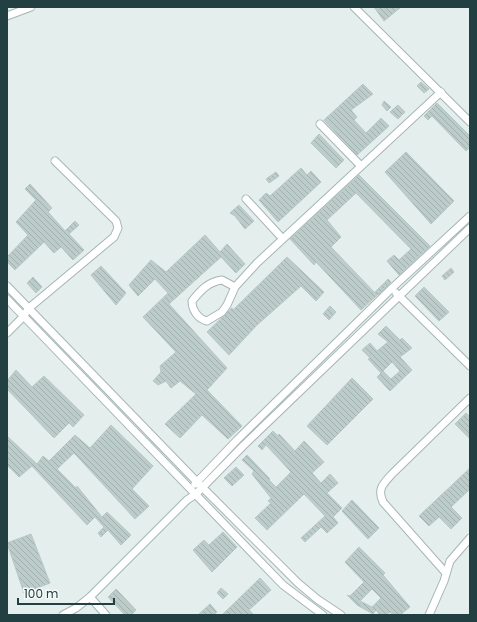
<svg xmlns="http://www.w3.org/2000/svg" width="477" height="622" font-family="Poppins,sans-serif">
<defs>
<pattern id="building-back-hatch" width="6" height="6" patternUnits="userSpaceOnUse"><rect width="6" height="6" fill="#bcccc9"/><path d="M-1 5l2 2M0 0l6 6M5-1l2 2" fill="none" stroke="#a1b0ae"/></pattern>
</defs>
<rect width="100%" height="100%" fill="#e4eeec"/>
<g fill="url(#building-back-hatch)" stroke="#b6c8c6" fill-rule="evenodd">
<path d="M374,7H401L384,21Z"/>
<path d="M421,82L429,89L424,93L417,86Z"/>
<path d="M363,84L373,94L351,110L357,117L354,120L366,133L381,118L389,126L357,155L324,120Z"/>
<path d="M384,101L391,107L387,111L382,105Z"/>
<path d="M437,103L470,136V147L466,151L432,116L428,120L424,116Z"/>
<path d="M398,105L405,112L398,119L390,112Z"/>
<path d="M319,134L344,160L336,168L311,143Z"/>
<path d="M406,152L454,201L431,224L385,172Z"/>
<path d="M301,168L307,175L311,171L321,182L278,222L259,200L266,193L270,196Z"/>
<path d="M276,172L279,176L269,183L266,179Z"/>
<path d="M359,175L430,246L399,275L387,261L394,255L399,260L411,249L356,193L327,220L341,237L331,247L377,295L361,310L316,262L314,265L290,239Z"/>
<path d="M30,184L52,208L48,212L65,231L75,221L79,225L69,234L84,250L73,260L61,247L54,253L44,242L15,270L7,262V257L28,235L16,222L36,200L25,189Z"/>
<path d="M239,205L254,221L245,229L235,216L230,213Z"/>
<path d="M205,235L220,252L227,244L245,264L236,273L221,257L169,304L227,368L207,390L242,426L228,439L202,415L180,438L165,424L196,394L180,381L171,388L166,381L158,385L153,381L161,372L160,366L176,352L143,317L168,293L155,279L138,296L129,285L151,260L166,272Z"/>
<path d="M287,257L324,292L316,301L301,286L257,325L229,355L207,332L232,308L233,310Z"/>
<path d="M101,266L126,293L116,305L91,275Z"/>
<path d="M451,268L454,272L445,280L442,276Z"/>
<path d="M33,277L42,287L36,293L27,283Z"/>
<path d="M388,279L391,282L378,295L375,292Z"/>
<path d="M424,287L449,312L439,321L415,296Z"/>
<path d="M330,306L336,312L329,320L323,314Z"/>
<path d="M386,326L400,340L402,338L412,348L400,357L412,370L390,391L377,377L383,371L391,379L400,371L392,362L381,373L368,359L370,358L362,350L370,343L377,351L388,342L378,334Z"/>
<path d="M16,370L32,387L44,376L84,415L73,427L69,423L54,438L7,389V381Z"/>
<path d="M352,378L373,399L327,445L307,426Z"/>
<path d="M466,413L470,417V439L455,424Z"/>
<path d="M111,425L153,466L132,489L149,506L135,519L74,453L57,469L76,488L77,486L102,517L107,512L131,535L121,545L108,530L101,537L98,533L104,527L95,517L87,525L32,466L19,477L7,465V436L37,464L43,456L49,461L75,435L90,448Z"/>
<path d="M273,431L278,436L279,434L295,451L304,441L324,462L312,473L321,483L330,474L338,483L327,493L342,508L333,517L338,523L327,533L321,527L305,542L301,538L325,516L304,494L267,530L255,518L271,503L268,501L271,498L252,474L254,471L242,460L247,455L270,479L269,480L276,487L291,472L266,445L262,450L258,446Z"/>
<path d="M236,467L244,475L232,486L224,478Z"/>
<path d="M470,468V489L451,507L462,518L451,529L439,517L429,526L419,516Z"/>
<path d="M352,500L379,528L368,539L342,511Z"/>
<path d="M223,532L237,547L212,572L193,550L204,540L209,545Z"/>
<path d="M31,534L50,583L24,593L7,543Z"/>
<path d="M359,547L385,573L383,575L410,607L400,615H393L390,612L386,615H380L376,610L373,614L357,605L347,595L350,596L364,582L345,562ZM372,589L381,598L372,607L360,601Z"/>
<path d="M260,578L271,590L249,610L254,615H222Z"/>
<path d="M221,588L228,594L223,599L217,593Z"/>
<path d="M116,589L136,610L131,615H125L108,597Z"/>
<path d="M210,604L217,612L214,615H198Z"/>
</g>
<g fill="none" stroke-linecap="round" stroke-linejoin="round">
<defs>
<g id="minor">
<path d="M354,7L470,122"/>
<path d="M7,16L31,7"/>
<path d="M320,124L360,165"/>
<path d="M246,199L282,238"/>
<path d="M7,286L197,482L298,583L317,599L341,615"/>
<path d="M235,287L222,280C208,282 201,290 192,301C192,310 198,319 207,321L222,312L227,305L235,287L257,263L441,92"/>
<path d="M396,293L470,366"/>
<path d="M7,299L283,585L323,615"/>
<path d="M7,333L23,317L29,308L114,237L118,228L116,221L55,161"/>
<path d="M195,484L237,440L391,289L470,216"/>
<path d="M445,572L383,502C377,489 383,484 392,474L470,398"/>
<path d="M90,597L106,615"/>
<path d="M63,615L76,608L90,597L187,500L196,494L243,446L470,228"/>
<path d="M429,615L444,581L450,561L470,538"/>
</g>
</defs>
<use href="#minor" stroke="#a6b6b5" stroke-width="9"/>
<use href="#minor" stroke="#fff" stroke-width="7"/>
</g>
<rect width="477" height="622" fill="none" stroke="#224041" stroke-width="16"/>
<path d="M18 598v6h96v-6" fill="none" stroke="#224041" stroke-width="2"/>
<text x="24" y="598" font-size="12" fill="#224041" stroke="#f5faf9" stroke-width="3" paint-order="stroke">100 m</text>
</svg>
